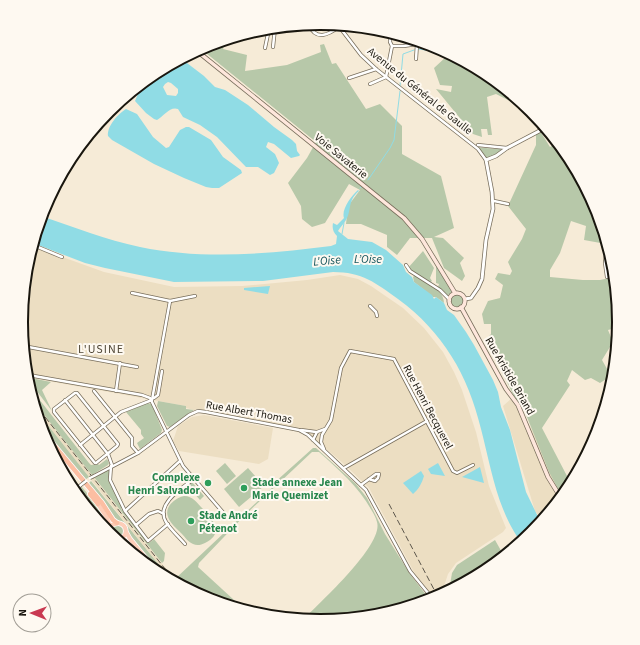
<svg xmlns="http://www.w3.org/2000/svg" width="640" height="645" font-family="'Source Sans 3',sans-serif">
<rect width="100%" height="100%" fill="#f6ebd7"/>
<g fill="#ecdec2">
<path d="M32,246L104,272L174,287L242,286L307,280L340,275L358,279L371,286L403,308L424,328L443,352L454,372L462,390L476,432L489,486L506,528L503,532L456,563L448,574L441,595L435,599L415,574L369,488L345,465L303,429L198,409L194,410L186,408V406L26,377L21,322L27,264Z"/>
<path d="M514,396L532,430L563,496L542,520L535,511L503,406Z"/>
<path d="M33,401L81,461L179,585L172,581L96,486L35,409Z"/>
<path d="M204,415L273,428L268,459L259,464L179,451L173,441L178,426L192,417Z"/>
</g>
<g fill="#b7c8a9">
<path d="M226,40L223,49L247,55L245,71L287,65L321,52L320,45L324,44L332,64L336,63L366,109L380,104L402,126V154L441,176L454,228L434,237L443,238L464,258L460,263L465,276L462,281L444,268L432,238H410L397,255L387,247V235L361,224H346L348,206L360,190L349,184L325,223L312,227L302,219L301,206L288,183L307,158L316,142L201,49Z"/>
<path d="M446,52L486,74L521,103L518,105L496,94L487,97L492,135H488L487,129H481L482,137L473,134L436,89L451,92L452,86L440,85L434,68L447,56Z"/>
<path d="M540,131L550,147L557,143L569,157L596,208L606,242V244L584,240L586,226L571,221L560,253L550,270V277L583,280H600L615,277L619,323V327L608,330L613,342L602,360L611,376L600,383L591,378L585,380L572,370L567,381L570,385L542,428L567,476L574,479L568,489L562,496L549,472L525,412L526,409L524,410L514,396L486,340L491,334V324H484L482,314L488,301L500,298L503,285L495,279L498,273L510,275L512,271L508,262L522,239L526,229L508,206L536,145V134Z"/>
<path d="M476,147L496,149L501,148L502,151L496,155L487,158Z"/>
<path d="M423,251L434,268L430,278L432,281L429,283C436,288 444,294 444,303L436,297H433L414,282L413,277L416,274L408,268Z"/>
<path d="M436,266L451,289V293L448,295H445L438,287L439,284L436,283Z"/>
<circle cx="457" cy="301" r="6"/>
<path d="M26,377L51,382L42,390L52,411Z"/>
<path d="M28,385L89,463L91,465L98,464L99,465L107,459L109,463L108,465L92,475L33,401Z"/>
<path d="M158,401L186,406V409L194,410L170,427L167,426L157,406Z"/>
<path d="M147,403L152,404L162,430L161,433L140,449L137,443L144,438L141,434V430L126,412Z"/>
<path d="M35,409L89,477L85,480L40,425Z"/>
<path d="M313,448H316L356,484L367,498L385,534L410,574L430,600L378,616L320,621L303,620C319,603 384,545 377,522C376,518 374,514 372,511C359,487 339,470 319,452H312L246,514L199,563L198,567L246,611C225,605 188,597 175,579L275,485L274,483Z"/>
<path d="M225,463L236,476L227,484L216,471Z"/>
<path d="M248,468L264,486L239,507L224,489Z"/>
<path d="M109,469L110,470L109,481L122,507L121,508L122,510H123L149,543L154,539L165,553L164,561L162,563L94,477Z"/>
<path d="M91,481L172,581L162,575L141,549L128,535L126,525L122,522L114,520L88,484Z"/>
<path d="M192,482L204,496L200,500L192,491L187,495L183,490Z"/>
<path d="M81,486L104,513L109,524L107,532L104,528L106,527V524L79,491L76,494H75Z"/>
<path d="M184,496C193,496 197,503 203,509C213,520 225,533 205,543C201,545 197,546 193,544C188,542 185,537 182,534C177,529 170,523 168,517C164,507 175,498 184,496Z"/>
<circle cx="118" cy="531" r="6"/>
<path d="M495,540L504,556L486,571L456,587L450,585L452,573L457,565Z"/>
</g>
<g fill="#90dce5" fill-rule="evenodd">
<path d="M183,60L204,76L215,87L225,90L248,105L274,127L292,140L296,144L297,151L300,155L299,156L291,158L274,144L268,142L266,147L275,154L279,163L274,173L270,175L258,167H246L217,137L200,125L183,117L178,109C170,106 164,116 157,120L154,119L146,113L135,101L140,89L151,84L165,68L178,61ZM168,82L171,83L178,89V93L176,96L167,95L163,87L165,84Z"/>
<path d="M126,109L137,114L153,137L166,148L169,147L180,130L186,127H189L211,140L223,157L241,170L242,173L219,188H212L206,187L184,178L154,164L112,140L108,136C107,126 118,114 126,109Z"/>
<path d="M358,190L359,191C347,201 352,210 346,220C344,224 340,227 338,231L348,239L372,242L386,250L403,265L406,272L412,277L414,282L432,295L434,299L436,297L444,303L447,310L454,315L466,332L474,345L493,380L498,392L501,407L510,430L526,492L541,523L531,534L521,542C497,510 491,467 481,429C468,375 443,332 398,299C376,283 362,272 333,272L263,281L174,282L105,268L85,263L33,243L41,216C74,227 106,240 140,247C203,260 268,254 331,246L336,244L337,236C333,232 332,228 333,223L337,225L344,218C341,210 351,196 358,190Z"/>
<path d="M270,286L268,294L244,290V288Z"/>
<path d="M438,463L445,476L431,474L428,469Z"/>
<path d="M480,467L484,483L462,477Z"/>
<path d="M421,471L424,476C422,483 418,490 413,494L403,483Z"/>
</g>
<g fill="none" stroke-linecap="round" stroke-linejoin="round">
<g stroke="#90dce5" stroke-width="1">
<path d="M418,49L426,50L432,46"/>
<path d="M400,86L403,54L414,50"/>
<path d="M368,180L390,148L394,140L400,91"/>
<path d="M360,188L361,187"/>
<path d="M342,234L344,223"/>
</g>
<defs>
<g id="minor">
<path d="M309,25C316,41 328,35 339,27"/>
<path d="M338,25L361,55L376,69L478,149L486,160"/>
<path d="M287,27H299L303,25"/>
<path d="M378,32L383,31"/>
<path d="M218,43V42"/>
<path d="M392,46H404L423,43"/>
<path d="M273,47L275,28"/>
<path d="M265,48L269,29"/>
<path d="M416,59L417,44"/>
<path d="M349,78L376,69"/>
<path d="M370,84L386,77L392,46L390,42V33"/>
<path d="M478,145L507,148"/>
<path d="M494,201L508,204"/>
<path d="M607,243L605,263L607,277L614,273"/>
<path d="M33,245L62,257"/>
<path d="M406,265L410,271L440,290L450,300"/>
<path d="M132,293L170,301L195,296"/>
<path d="M370,306L376,312L377,316"/>
<path d="M23,346L137,367"/>
<path d="M26,372L34,376L142,395L150,398L183,466L227,517"/>
<path d="M94,391L132,438V446L138,453"/>
<path d="M116,391L120,363"/>
<path d="M75,393H77L118,444L117,446L96,463H95L54,412V409Z"/>
<path d="M154,398L158,395L162,371"/>
<path d="M65,400L108,454L112,465"/>
<path d="M152,400L170,301"/>
<path d="M301,430L316,432"/>
<path d="M313,440L317,432L325,429"/>
<path d="M80,445L121,412L152,400"/>
<path d="M324,449L321,442L322,435L331,420L341,368L350,351L394,359L453,471L457,473L473,465"/>
<path d="M111,466L110,480L125,511L148,541L168,524"/>
<path d="M344,468L427,421"/>
<path d="M94,476L138,453L189,415L198,411L206,412L299,430L308,435L366,490L410,571L433,599"/>
<path d="M361,485L376,474H379L378,478L375,481L369,479"/>
<path d="M74,492L77,488"/>
<path d="M125,511L180,461"/>
<path d="M136,525L149,514L158,511L164,514"/>
<path d="M185,544C179,537 171,530 166,522C155,504 182,488 194,479"/>
</g>
<path id="tertiary" d="M465,299L471,298L478,288L482,279L486,240L493,209L492,192L486,160L496,156L507,148L545,128"/>
<g id="secondary">
<path d="M197,51L404,218L422,239L455,293"/>
<circle cx="457" cy="301" r="8"/>
<path d="M461,307L506,389L518,405L548,477L561,498"/>
</g>
<g id="primary">
<path d="M98,504L107,518L110,527"/>
<path d="M126,532L130,539L158,573"/>
<path d="M110,535L109,530L112,525L118,523C125,524 127,529 125,535L121,539H115"/>
<path d="M119,540L128,544L148,564"/>
</g>
<g id="trunk">
<path d="M42,431L102,503L113,520L117,523"/>
<path d="M90,494L98,504"/>
</g>
</defs>
<use href="#minor" stroke="#786e5c" stroke-width="4"/>
<use href="#tertiary" stroke="#786e5c" stroke-width="4.5"/>
<use href="#secondary" stroke="#786e5c" stroke-width="5"/>
<use href="#primary" stroke="#fff" stroke-width="5.5"/>
<use href="#trunk" stroke="#fff" stroke-width="6"/>
<use href="#minor" stroke="#fff" stroke-width="2.5"/>
<use href="#tertiary" stroke="#fff" stroke-width="3"/>
<use href="#secondary" stroke="#fee7dc" stroke-width="3.5"/>
<use href="#primary" stroke="#fdceb9" stroke-width="4"/>
<use href="#trunk" stroke="#fcbea2" stroke-width="4.5"/>
<g stroke="#5d574c" stroke-width="1" stroke-dasharray="6 3" stroke-linecap="butt">
<path d="M34,403L177,584"/>
<path d="M389,504L438,597"/>
</g>
<defs>
<g id="minor-bridge">
<path d="M90,478L94,476"/>
<path d="M77,488L86,481"/>
</g>
</defs>
<use href="#minor-bridge" stroke="#786e5c" stroke-width="4" stroke-linecap="butt"/>
<use href="#minor-bridge" stroke="#fff" stroke-width="2.5"/>
</g>
<g fill="#2e9e5b" stroke="#fef9f1" stroke-width="1.5">
<circle cx="208" cy="483" r="4"/>
<circle cx="244" cy="488" r="4"/>
<circle cx="191" cy="521" r="4"/>
</g>
<g text-anchor="middle" dominant-baseline="central" stroke-width="4" stroke-linejoin="round" paint-order="stroke">
<g font-size="11" fill="#19160e" stroke="#fef9f1">
<text transform="translate(420 91) rotate(39)">Avenue du Général de Gaulle</text>
<text transform="translate(341 156) rotate(39)">Voie Savaterie</text>
<text transform="translate(510 376) rotate(60)">Rue Aristide Briand</text>
<text transform="translate(428 407) rotate(62)">Rue Henri Becquerel</text>
<text transform="translate(249 412) rotate(10)">Rue Albert Thomas</text>
</g>
<g font-size="11" font-weight="bold" fill="#27864d" stroke="#fef9f1" text-anchor="start">
<text x="200" y="477" text-anchor="end">Complexe<tspan x="200" dy="13">Henri Salvador</tspan></text>
<text x="252" y="482">Stade annexe Jean<tspan x="252" dy="13">Marie Quemizet</tspan></text>
<text x="199" y="515">Stade André<tspan x="199" dy="13">Pétenot</tspan></text>
</g>
<g font-size="12" font-style="italic" fill="#16565d" stroke="#fef9f1">
<text x="368" y="259">L’Oise</text>
<text transform="translate(327 261) rotate(-5)">L'Oise</text>
</g>
<g font-size="12" letter-spacing="1" fill="#504736" stroke="#fef9f1">
<text x="101" y="349">L'USINE</text>
</g>
</g>
<path d="M0 0H640V645H0ZM28 322a292 292 0 1 1 584 0a292 292 0 1 1-584 0Z" fill="#fef9f1" fill-rule="evenodd"/>
<path fill="none" stroke="#19160e" stroke-width="2" d="M28 322a292 292 0 1 1 584 0a292 292 0 1 1-584 0Z"/>
<g transform="translate(32 613) rotate(271)"><circle r="19" fill="#fef9f1" stroke="#a29e96"/>
<path d="M0-3L7 15L0 10L-7 15Z" fill="#c93951"/>
<text y="-6" font-size="11" font-weight="bold" text-anchor="middle" fill="#19160e">N</text>
</g>
</svg>
